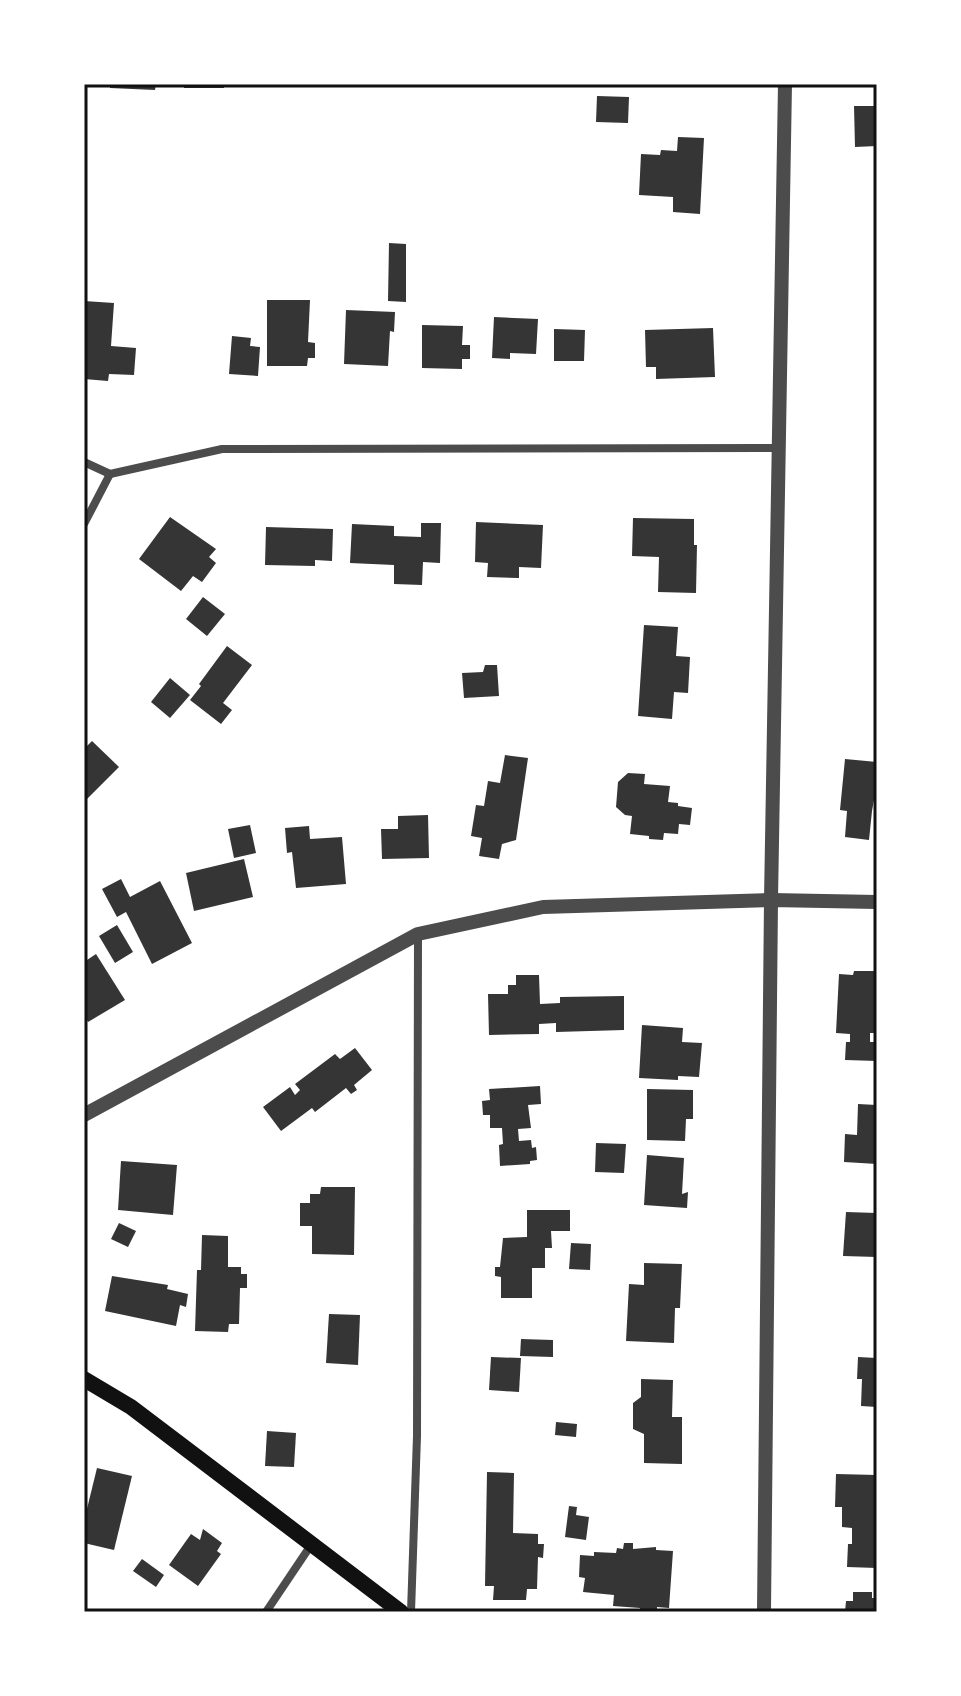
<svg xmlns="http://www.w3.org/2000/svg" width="961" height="1696" font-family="'Noto Serif',serif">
<rect width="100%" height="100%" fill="#fff"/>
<g fill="#353535">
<path d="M110,84H156L155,90L110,88Z"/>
<rect x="184" y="84" width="40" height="4"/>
<path d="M597,96L629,97L628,123L596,122Z"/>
<path d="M854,106H877V146L855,147Z"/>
<path d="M678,137L704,138L700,214L673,212V197L639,195L641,154L660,155L661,150L677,151Z"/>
<path d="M389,243L406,244V302L388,301Z"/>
<path d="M267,300H310L308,342L315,343V358H308L307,366H267Z"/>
<path d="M84,301L114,303L111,346L136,348L134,375L109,374L108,381L84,379Z"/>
<path d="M346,310L395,312L394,332L390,331L388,366L344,364Z"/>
<path d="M494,317L538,319L536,354L510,353V359L492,358Z"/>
<path d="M422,325L463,326L462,345H470V359H462V369L422,368Z"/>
<path d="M713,328L715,377L656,379V367H646L645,330Z"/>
<path d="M554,329L585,330L584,361H554Z"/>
<path d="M232,336L251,338L250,346L260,347L258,376L229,374Z"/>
<path d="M170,517L216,549L209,557L216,563L202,582L193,576L181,591L139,559Z"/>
<path d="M633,518L694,519V545H697L696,593L658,592L659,557L632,556Z"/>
<path d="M476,522L543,525L541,568L519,567V578L487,577L488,563L475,562Z"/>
<path d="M421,523H441L440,563L423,562L422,585L394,584V565L350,563L352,524L394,526V536L421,537Z"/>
<path d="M266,527L333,529L332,561L315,560V566L265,565Z"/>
<path d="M203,597L225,614L207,636L186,619Z"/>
<path d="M644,625L678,627L676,656L690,657L688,693L674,692L672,719L638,716Z"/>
<path d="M227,646L252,665L223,703L232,710L221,724L190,700L201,686L199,684Z"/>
<path d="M485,665H497L499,696L464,698L462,673L483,672Z"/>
<path d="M170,678L190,695L170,718L151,702Z"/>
<path d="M92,741L119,767L84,802V749Z"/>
<path d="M505,755L528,758L516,840L502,844L499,859L479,856L482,838L471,836L476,805L484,806L488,781L500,783Z"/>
<path d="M845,759L877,762L875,790H877V801L874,800L872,811L869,840L845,837L847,811L840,810Z"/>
<path d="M628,773L645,774L644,784L670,786L668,802L678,803V806L692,808L690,825L679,824L678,834L664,833L663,840L649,839V836L630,834L632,816L625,815L616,807L618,782Z"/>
<path d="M428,815L429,858L382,859L381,829H398V816Z"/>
<path d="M250,825L256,853L234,858L228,829Z"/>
<path d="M309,826L310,839L342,837L346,884L296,888L292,852L287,853L285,828Z"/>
<path d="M244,859L253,897L194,911L186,873Z"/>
<path d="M121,879L130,897L160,881L192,943L152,964L126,912L117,917L102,889Z"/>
<path d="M117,925L133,952L115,963L99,936Z"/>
<path d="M96,954L125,1000L88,1022L84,1015V962Z"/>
<path d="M854,971H875L877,1033H870V1042H877V1061L845,1060L846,1042H850V1034L836,1033L839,974L853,975Z"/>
<path d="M516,975H539L540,1004L560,1003V997L624,996V1030L556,1032V1023L539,1024V1034L489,1035L488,994H508V985H516Z"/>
<path d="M642,1025L683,1028L682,1042L702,1043L699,1077L678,1076V1080L639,1078Z"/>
<path d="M355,1048L372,1070L354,1085L357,1090L351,1094L346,1088L315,1112L312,1108L281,1131L263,1107L290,1087L295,1095L300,1090L295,1084L335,1054L340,1059Z"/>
<path d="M540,1086L541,1104L528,1105L531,1128L518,1129L519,1141L531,1140L532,1148L536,1147L537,1160L530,1161V1164L500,1166L499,1145L503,1144L502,1128H490V1115H483L482,1101L490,1100L489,1089Z"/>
<path d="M647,1089L693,1090V1119H686L685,1141L647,1140Z"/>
<path d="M858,1104L877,1105V1164L844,1162L845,1134L857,1135Z"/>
<path d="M596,1143L626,1144L624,1173L595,1172Z"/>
<path d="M647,1155L684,1158L682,1194L688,1192L687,1208L644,1205Z"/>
<path d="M121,1161L177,1165L173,1215L118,1210Z"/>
<path d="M321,1187H355L354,1255L312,1254V1226H300V1203H310V1194H320Z"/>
<path d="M527,1210H570V1231H551L552,1248H545V1268H532V1298H501V1277L495,1276V1267H500L503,1238L527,1237Z"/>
<path d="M846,1212L877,1213V1257L843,1256Z"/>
<path d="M119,1223L136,1231L128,1247L111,1239Z"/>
<path d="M202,1235L228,1236V1267H241V1274H247V1288H240L239,1324H229L228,1332L195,1331L197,1270H201Z"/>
<path d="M571,1243L591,1244L590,1270L569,1269Z"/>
<path d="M644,1263L682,1264L680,1308H675L674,1343L626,1341L629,1284L644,1285Z"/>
<path d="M112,1276L168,1285L167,1289L188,1294L186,1307L180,1305L176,1326L105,1311Z"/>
<path d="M329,1314L360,1315L358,1365L326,1363Z"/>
<path d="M521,1339L553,1340V1357L520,1356Z"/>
<path d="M491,1357L521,1358L519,1392L489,1390Z"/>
<path d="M858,1357L877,1358V1407L861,1406L862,1379H857Z"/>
<path d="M641,1379L673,1380L672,1417H682V1464L644,1463V1434L633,1429V1403L641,1397Z"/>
<path d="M556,1422L577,1424L576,1437L555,1435Z"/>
<path d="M267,1431L296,1433L294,1467L265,1466Z"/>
<path d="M97,1468L132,1476L114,1550L84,1543V1521Z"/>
<path d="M487,1472L514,1473L513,1533L538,1534V1544H544L543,1558L538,1557L537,1589H527L526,1600H493L494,1586H485Z"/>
<path d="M836,1474L877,1475V1568L847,1567L848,1544H852V1528L842,1527V1507H835Z"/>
<path d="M569,1506L577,1507L576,1515L589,1517L586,1540L565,1537Z"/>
<path d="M203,1529L222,1543L217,1551L221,1554L198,1586L169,1565L191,1534L200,1540Z"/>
<path d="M624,1543H633V1549L656,1547V1550L673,1551L669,1608L657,1607V1612H640V1608L613,1606L614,1595L583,1592L585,1578L579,1577L580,1555L594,1556V1552L616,1553L617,1548L623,1549Z"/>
<path d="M142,1559L164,1575L156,1587L133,1571Z"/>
<path d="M853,1592H872V1598H877V1612H845L846,1601H853Z"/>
</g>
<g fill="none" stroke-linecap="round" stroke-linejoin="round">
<g stroke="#4c4c4c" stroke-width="8">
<path d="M84,462L110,474L222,449L779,448"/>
<path d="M84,524L110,474"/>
<path d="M266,1612L311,1545"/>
<path d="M411,1612L417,1436L418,934"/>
</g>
<g stroke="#4c4c4c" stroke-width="14">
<path d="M84,1115L418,934L543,907L771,900L877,902"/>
<path d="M764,1612L771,900L785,84"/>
</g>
<path stroke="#111" stroke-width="16" d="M84,1379L131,1407L401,1612"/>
</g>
<rect width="961" height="1696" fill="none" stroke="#ffffff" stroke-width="172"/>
<rect x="86" y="86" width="789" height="1524" fill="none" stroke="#111" stroke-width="3"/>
</svg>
